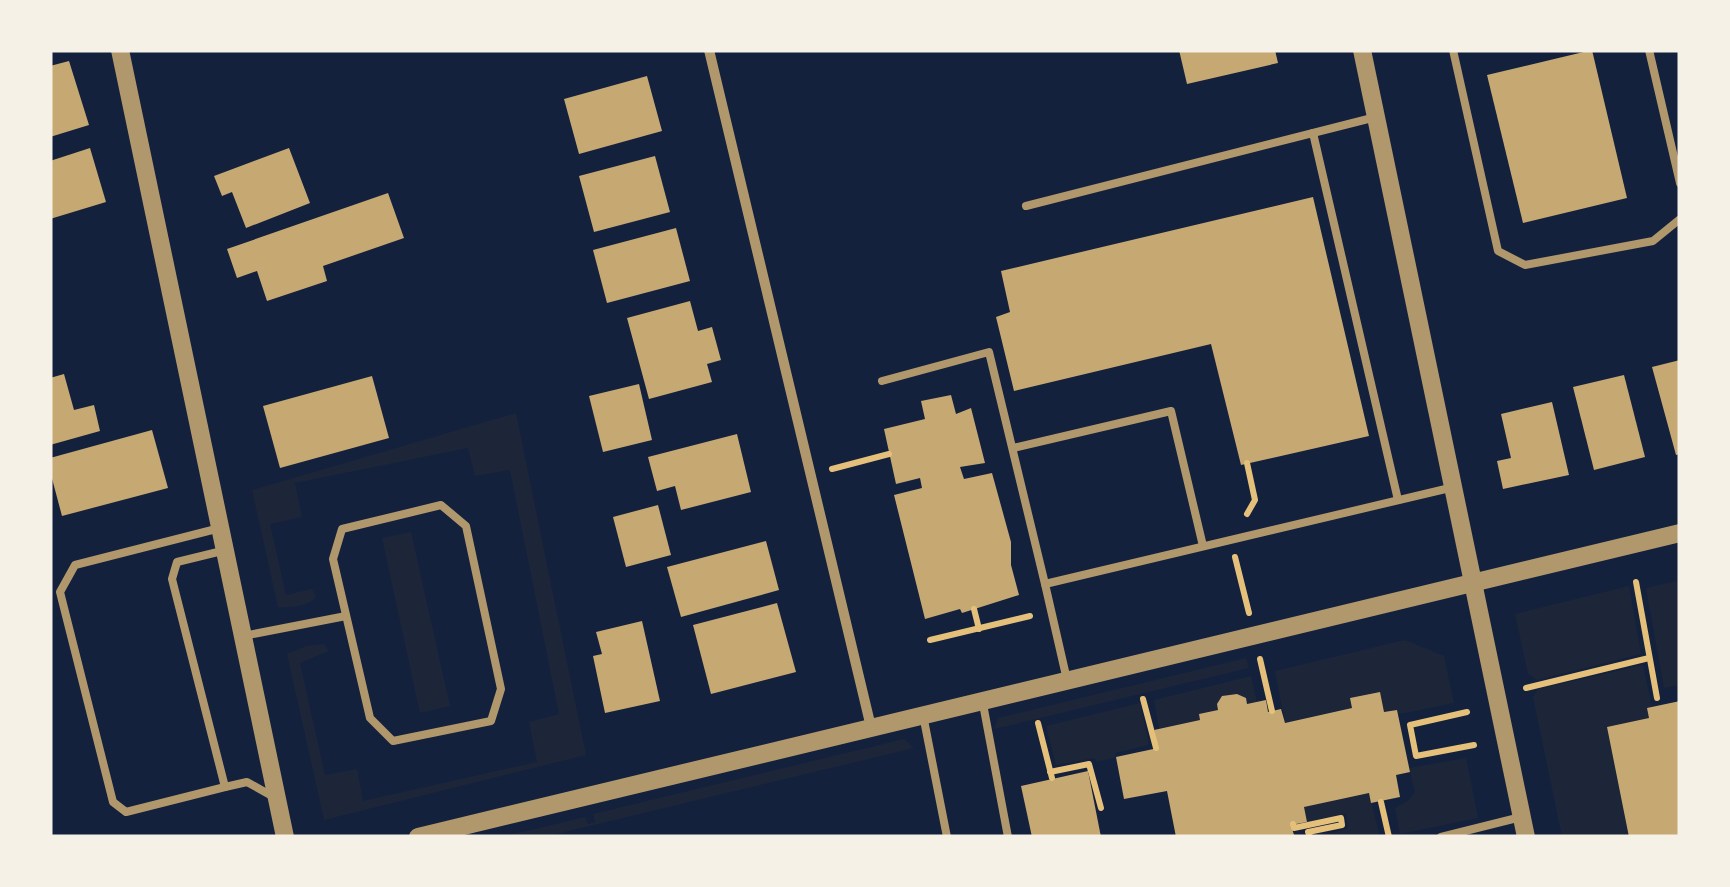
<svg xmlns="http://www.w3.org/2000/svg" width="1730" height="887" font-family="'DejaVu Sans',sans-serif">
<rect width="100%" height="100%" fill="#14213d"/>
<g fill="#1d2539">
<path d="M516,413L586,755L324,820L287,654L306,646L324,644L329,651L300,663L325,775L357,769L363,801L537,762L529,722L559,714L510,470L475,476L468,448L295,483L302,517L270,524L286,595L312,589L316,597C307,607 291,607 278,607L252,490Z"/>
<path d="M411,532L450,706L420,713L382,538Z"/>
<path d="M1680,580V685L1664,688L1646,588Z"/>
<path d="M1629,586L1641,654L1537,680L1528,674L1515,614Z"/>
<path d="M1405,640L1444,656L1454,703L1405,713L1398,714L1397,710L1384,712L1379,692L1350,698L1352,708L1285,723L1275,671Z"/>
<path d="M1246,658L1249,668L994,729L998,718Z"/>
<path d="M1643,665L1652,707L1649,718L1607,728L1629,837H1562L1533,697L1538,689Z"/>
<path d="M1251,676L1257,702L1247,704L1245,698L1237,694L1223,696L1218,710L1200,714V720L1159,729L1154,700Z"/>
<path d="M1140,703L1149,745L1115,753L1116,757L1096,762L1095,758L1056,765L1046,726Z"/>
<path d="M904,739L914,748L544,837H501L585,817L588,824L595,822L593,814Z"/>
<path d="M1466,758L1478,818L1400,834L1395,808L1408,801L1415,792L1409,768Z"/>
<path d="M1369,793L1380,837H1316L1348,828L1346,814L1307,822L1304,807Z"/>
</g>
<g fill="#c6a872">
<path d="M1179,50H1275L1278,63L1187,84Z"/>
<path d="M1592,50L1627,198L1523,223L1487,75Z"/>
<path d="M69,61L89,125L50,137V66Z"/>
<path d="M647,76L662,131L579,154L564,99Z"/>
<path d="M90,148L106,202L50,219V161Z"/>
<path d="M289,148L310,203L246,228L232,192L222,196L214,176Z"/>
<path d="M655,156L670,212L594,232L579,176Z"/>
<path d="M388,193L404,238L323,266L327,281L267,301L257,271L237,278L227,249Z"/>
<path d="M1313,197L1369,436L1241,465L1211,344L1014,391L996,317L1010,312L1001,271Z"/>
<path d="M676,228L690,281L607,303L593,250Z"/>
<path d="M690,301L698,331L712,327L721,360L707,364L712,382L649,399L627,318Z"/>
<path d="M1680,360V454L1676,455L1652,367Z"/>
<path d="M64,374L74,410L94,405L100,431L50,445V378Z"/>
<path d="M1624,375L1645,457L1594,470L1573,387Z"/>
<path d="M372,376L389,438L280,468L263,406Z"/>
<path d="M639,384L652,440L603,452L589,396Z"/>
<path d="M951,395L956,414L971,408L985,463L960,467L964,479L992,473L1011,542V565L1019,595L962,613L960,609L925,619L894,495L922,488L920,478L896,484L884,429L925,419L921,401Z"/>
<path d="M1552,402L1569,475L1503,489L1497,461L1511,458L1501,414Z"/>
<path d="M152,430L168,488L62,516L50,471V458Z"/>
<path d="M737,434L751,492L681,510L675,486L657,491L648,457Z"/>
<path d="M658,505L671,555L626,567L613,517Z"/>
<path d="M766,541L779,590L681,617L667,567Z"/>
<path d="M777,603L796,672L711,694L693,625Z"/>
<path d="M642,621L660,701L605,713L593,656L602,654L596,632Z"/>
<path d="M1380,692L1384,712L1397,710L1410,772L1396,775L1400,797L1371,803L1369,793L1304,807L1307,822L1291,825L1294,835L1287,837H1176L1167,791L1124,799L1116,757L1158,748L1154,730L1200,720L1199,714L1218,710L1217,704L1222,696L1237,694L1246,698L1247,704L1266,700L1268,712L1281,709L1285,723L1352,708L1350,698Z"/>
<path d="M1680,701V837H1629L1607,727L1649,718L1647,708Z"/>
<path d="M1088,771L1101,837H1032L1021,786Z"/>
</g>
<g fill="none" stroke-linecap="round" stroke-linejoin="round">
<g stroke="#e5c07b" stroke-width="6">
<path d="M832,469L889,454"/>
<path d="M1247,514L1255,500L1247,463"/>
<path d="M1235,557L1249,613"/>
<path d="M1636,582L1657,698"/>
<path d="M974,609L979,629"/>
<path d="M930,640L1030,616"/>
<path d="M1260,659L1272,711"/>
<path d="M1526,688L1649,658"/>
<path d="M1143,699L1156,748"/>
<path d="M1467,712L1410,725L1416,756L1474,745"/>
<path d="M1038,723L1052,778"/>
<path d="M1050,772L1089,764L1101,808"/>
<path d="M1381,802L1389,837"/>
<path d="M1293,824L1294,828L1341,818L1342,825L1308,832L1310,837"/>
</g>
<g stroke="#b1986c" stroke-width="8">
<path d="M1453,50L1498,251L1525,265L1653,241L1680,219"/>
<path d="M1649,50L1680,183"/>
<path d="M1313,133L1398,500"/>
<path d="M1026,206L1376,117"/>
<path d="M882,381L989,352L1045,584"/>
<path d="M1013,448L1171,411L1203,546"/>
<path d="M441,505L466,526L501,689L491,721L393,741L370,718L333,559L342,529Z"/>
<path d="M220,528L75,565L60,592L113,802L126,812L225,787L172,579L177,562L222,551"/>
<path d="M243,636L346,616"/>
<path d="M1067,680L1045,584L1454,487"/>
<path d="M983,704L1008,837"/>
<path d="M923,715L947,837"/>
<path d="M225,787L247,782L272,796"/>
<path d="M1441,837L1521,817"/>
</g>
<path stroke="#b1986c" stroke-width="10" d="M709,50L871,727"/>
<g stroke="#b1986c" stroke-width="18">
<path d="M120,50L285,837"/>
<path d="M1362,50L1526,837"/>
<path d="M418,837L1680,533"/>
</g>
</g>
<rect width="1730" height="887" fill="none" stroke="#f6f1e7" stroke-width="105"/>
</svg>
